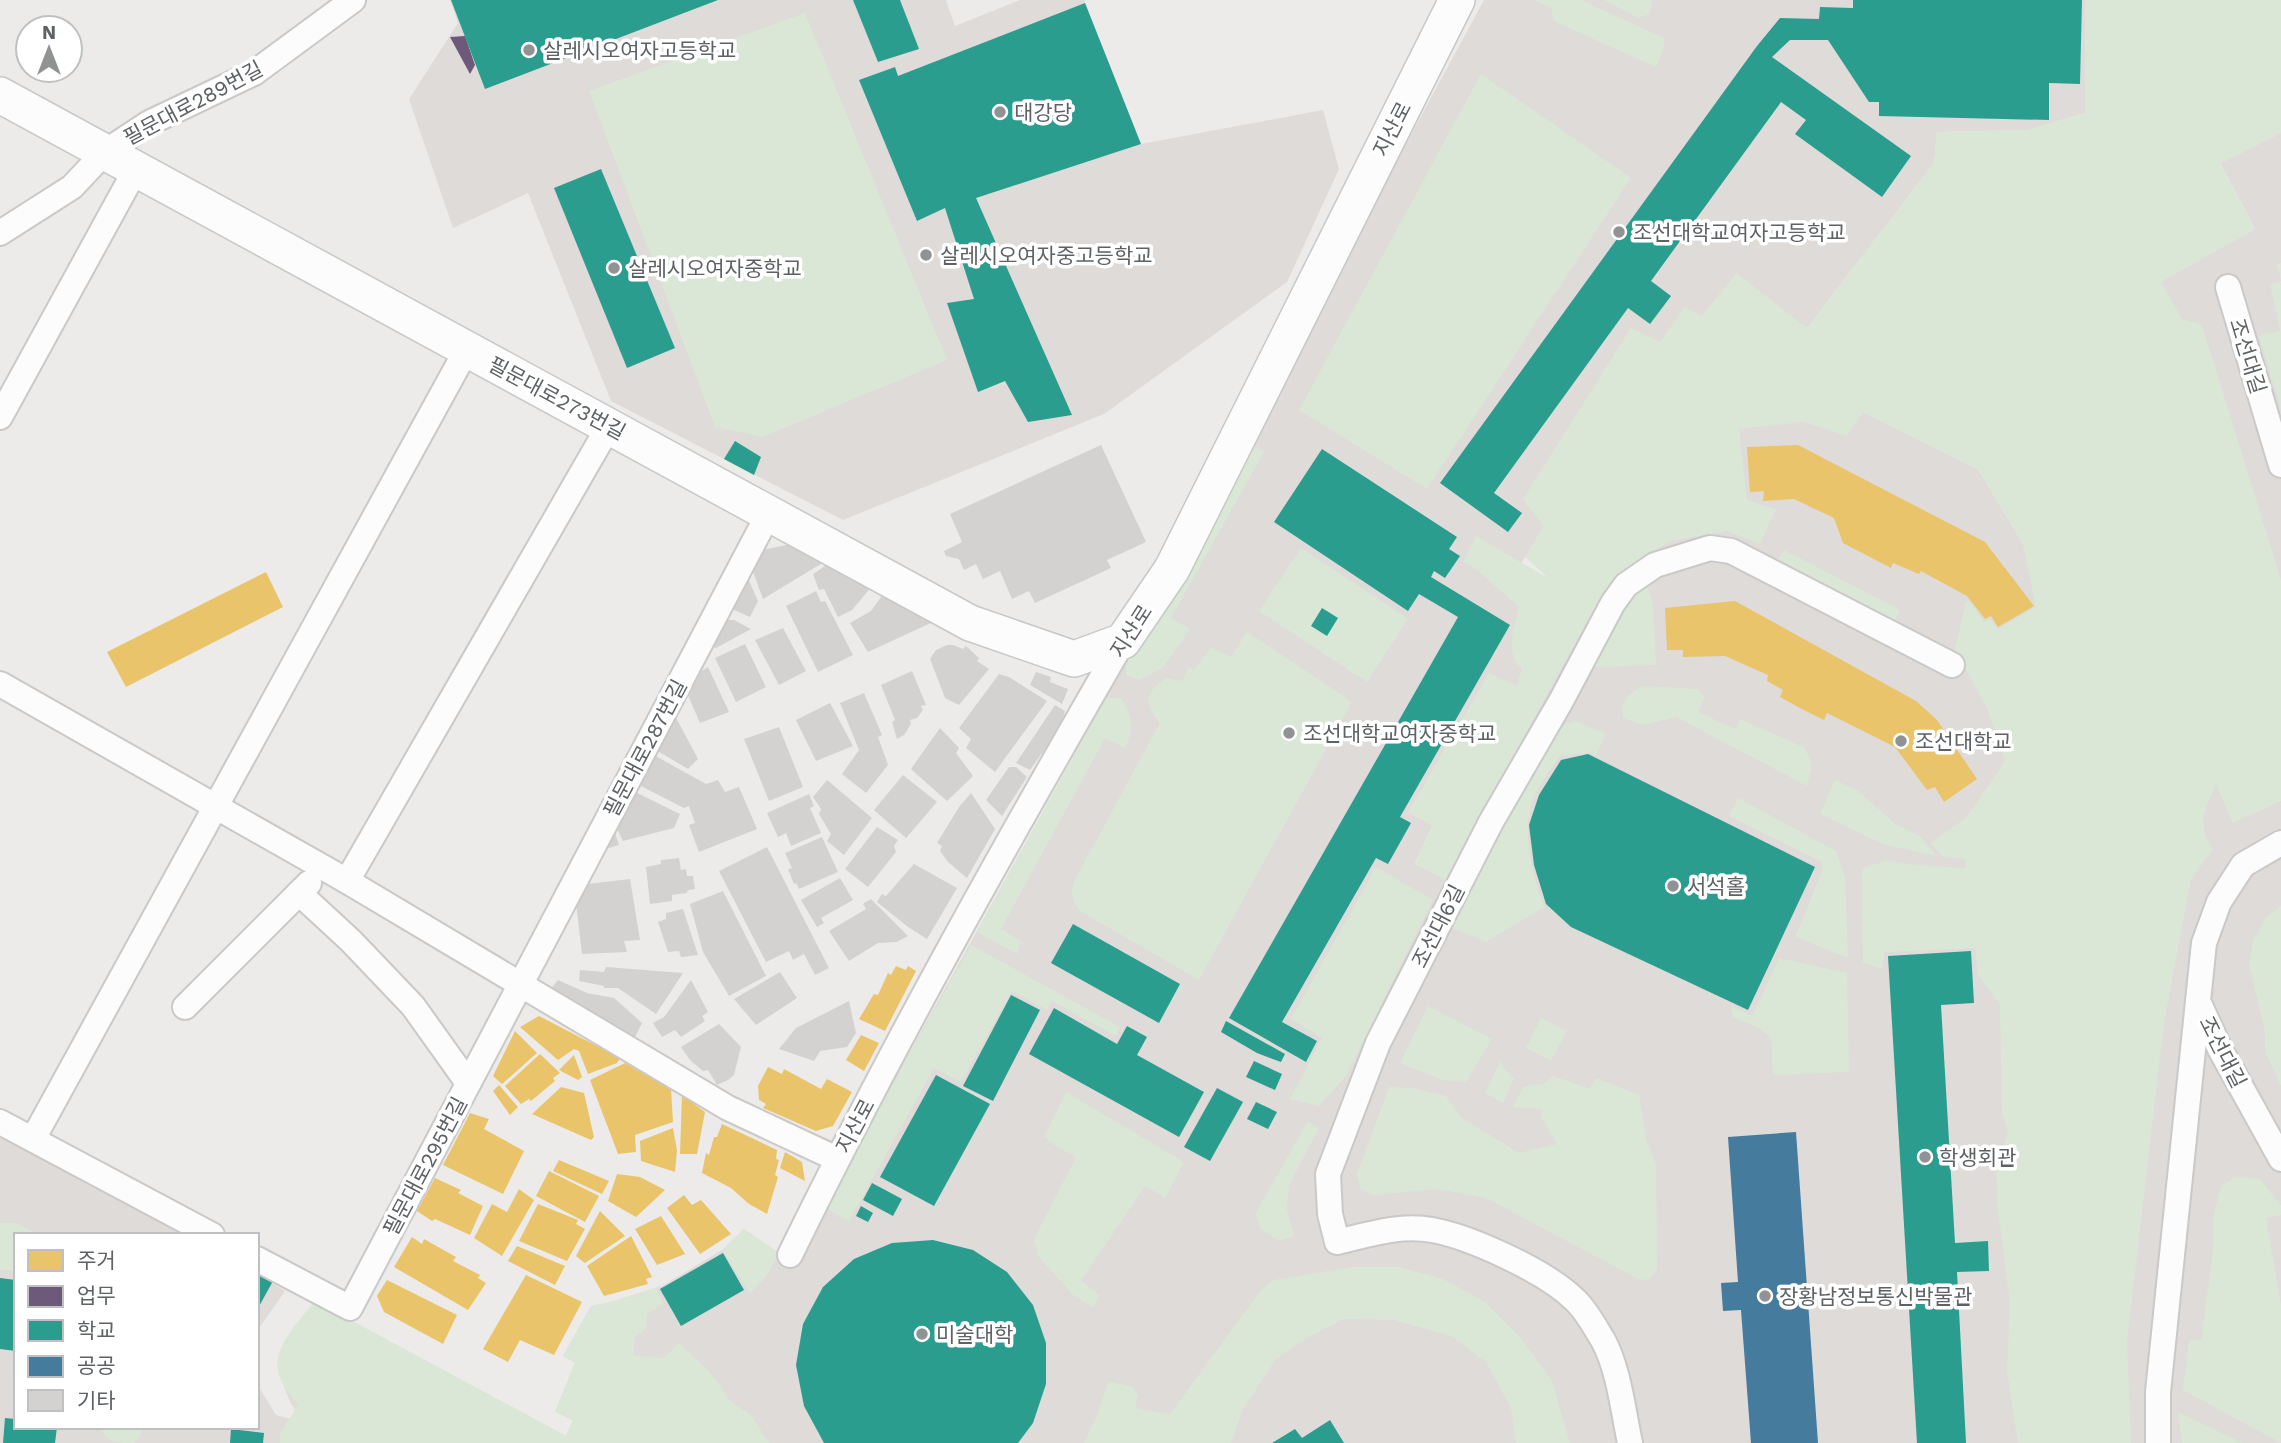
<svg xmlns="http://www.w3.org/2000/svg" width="2281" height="1443" font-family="'Work Sans','Noto Sans KR',sans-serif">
<rect width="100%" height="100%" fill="#edebe9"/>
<g fill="#dedbd9">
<path d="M450,0H946L955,26L1020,0H1084L1141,144L1323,110L1339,169L1287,282L1104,414L843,520L611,401L528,193L453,228L409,99L458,23Z"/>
<path d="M1484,0H2085V113L2028,130L1937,132L1934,163L1807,328L1653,353L1522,562L1523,668L1517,686L1439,813L1415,863L1445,879L1598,601L1737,403L1839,400L1978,469L2023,544L2109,310L2255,229L2220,163L2281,133V906L2265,919V1032L2266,1053L2281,1085V1443H0V1269L16,1271V1427H257V1384L276,1415L306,1423L291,1404L283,1384L278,1371L279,1354L290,1334L341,1315L566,1436L573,1420L555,1412L575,1363L563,1356L591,1306L611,1302L662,1286L722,1250L744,1229L779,1253L824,1207L1106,698Z"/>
<path d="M0,1132L193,1235H38L15,1223H0Z"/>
<path d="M257,1274L285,1291L257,1331Z"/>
</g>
<g fill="#dae7d6">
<path d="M1533,0H1581L1664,38V49L1656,67L1553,21L1552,8Z"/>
<path d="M1604,0H1652L1650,14L1638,18Z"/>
<path d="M2085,0H2281V133L2220,164L2255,229L2161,282L2182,319L2202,325L2281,580V801L2233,823L2216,784C2206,809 2195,824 2213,849L2191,879L2164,1023L2127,1341L2131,1443H2018L2007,1372L2010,1302L1998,1211L1996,1174L2008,1131L2002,1112L2000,1005L1978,975L1975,948L1885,952L1882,969L1863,963L1862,868L1886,861L1926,866L1965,868L1966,859L1943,857L1931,843L1967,817L2005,761L1987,708L1955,649L1966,602H1970L1984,622L1990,619L1998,629L2036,607L2023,544L1978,469L1863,412L1847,436L1803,422L1739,429L1747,500L1776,509L1760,544L1727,531L1670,541L1630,567L1598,602L1445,880L1415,864L1433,826L1408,812L1489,673L1517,686L1523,669C1503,655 1515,627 1519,607L1476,569L1463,562L1476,536L1548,578L1525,557L1544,527L1523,499L1631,328L1660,342L1685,307L1702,316L1736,273L1807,328L1934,163L1937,132L2028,130L2085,113Z"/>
<path d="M805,13L947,360L763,437L715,427L589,91Z"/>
<path d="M1481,74L1631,178L1427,489L1299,410Z"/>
<path d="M2281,263V410L2259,336L2280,331L2270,284L2281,281L2277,264Z"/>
<path d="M1245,441L1264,452L1171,618L1190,629L1163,668L1139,680L1127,675L1125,662Z"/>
<path d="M1301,548L1408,619L1367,682L1259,611Z"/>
<path d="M1784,550L1900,610L1894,623L1777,562Z"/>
<path d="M1647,585L1653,604L1656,665L1591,667L1626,600Z"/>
<path d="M1247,632L1352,702L1199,980L1080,911C1072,902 1071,895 1073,883L1160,723C1143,702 1144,694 1166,678L1182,681L1189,667L1194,670L1211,647L1231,657Z"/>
<path d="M1642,686L1697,689L1705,697L1698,712L1735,729L1740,719L1805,748L1812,765L1807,786L1676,717L1643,725L1623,718C1621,698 1627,696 1642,686Z"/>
<path d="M1106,698H1121C1133,715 1134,729 1125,748L1105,738L1001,929L1021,941L1017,954L977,932Z"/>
<path d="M1575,721L1606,734L1596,755L1591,753L1561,755C1553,767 1543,779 1537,791C1518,829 1532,870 1544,907L1486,942L1452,928L1450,917L1553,729Z"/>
<path d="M1835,780L1858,791L1897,825L1920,836L1937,856L1882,844L1820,814Z"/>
<path d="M1738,798L1836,851L1845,877L1848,958L1795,937L1823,869L1822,862L1729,816Z"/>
<path d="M1376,867L1433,900L1346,1076L1319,1106L1290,1099L1322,1038L1291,1019Z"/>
<path d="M2281,906V1085L2266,1053L2265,1032L2249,963L2253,941L2265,919Z"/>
<path d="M971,945L1120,1027L1116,1036L1052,1001L1047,1010L1012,991L961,1082L934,1068L849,1221L824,1207Z"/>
<path d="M1779,958L1847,973L1849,1072L1773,1075L1771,1038L1757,1027L1733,1017L1731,1006L1751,1015L1754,1013Z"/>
<path d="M1428,1006L1492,1039L1466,1082L1443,1080L1400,1063Z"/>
<path d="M1541,1018L1567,1031L1551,1061L1526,1048Z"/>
<path d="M1501,1060L1504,1068L1514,1079L1503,1103L1485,1093Z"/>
<path d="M1553,1076L1590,1089L1596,1078L1639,1095L1646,1139L1656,1164L1657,1268L1650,1279L1640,1280L1486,1198L1438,1189L1374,1195L1361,1190L1357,1174L1389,1087L1414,1088L1446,1096L1462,1118L1519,1153L1557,1144L1541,1117V1109L1513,1107L1523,1087L1544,1084Z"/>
<path d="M1066,1092L1184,1162L1165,1198L1145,1186L1081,1281L1100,1295L1093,1308L1073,1295L1038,1256L1034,1239L1076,1157L1057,1147L1044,1137Z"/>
<path d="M1308,1121L1319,1128L1289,1185L1287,1209L1294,1236L1279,1241L1261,1229L1255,1214Z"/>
<path d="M2235,1177L2260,1179L2281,1206V1215L2266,1218L2281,1306V1443L2183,1390L2189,1340H2201L2212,1260L2214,1214L2221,1186Z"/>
<path d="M0,1223H15L38,1235H16V1271L0,1269Z"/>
<path d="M744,1229L779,1253L766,1277L750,1293L722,1250Z"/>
<path d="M1352,1267H1398L1443,1279L1485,1302L1519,1336L1552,1381L1570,1443H1516L1511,1408L1486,1362L1451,1336L1394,1320L1344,1319L1310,1336L1276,1359L1242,1411L1231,1443H1084L1098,1413L1108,1382L1132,1386L1138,1396L1135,1408L1170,1414L1261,1290L1274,1280Z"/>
<path d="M657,1287L663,1304L647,1314L646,1329L634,1338V1356L664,1358L679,1343L709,1371L731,1402L751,1415L769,1443H280V1433L298,1405C291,1395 281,1385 278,1372C273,1346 300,1320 315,1301L566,1436L573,1420L555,1412L575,1363L563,1356L591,1306L611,1302Z"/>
<path d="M2178,1412L2242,1443H2182Z"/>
<path d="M143,1427L140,1436L134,1443C117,1443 106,1443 101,1428Z"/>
</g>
<g fill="#e9c46a">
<path d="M1798,445L1985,542L2034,606L1998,627L1991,616L1985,619L1967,596L1921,571L1919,574L1893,563L1891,568L1843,543L1834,518L1794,499L1763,501L1764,491L1750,492L1747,447Z"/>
<path d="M266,572L283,607L126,687L107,652Z"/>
<path d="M1735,601L1916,701L1937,720L1977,779L1944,802L1935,787L1927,790L1895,747L1827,713L1824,720L1800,708L1780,697L1783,690L1767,681L1768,675L1725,656L1683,657V650H1667L1665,608Z"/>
<path d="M896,966L906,970L908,966L916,971L885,1031L859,1019L874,994L878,995L888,973L891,975Z"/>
<path d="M539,1016L620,1058L617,1063L588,1074L579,1051L574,1049L558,1060L520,1027Z"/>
<path d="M515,1031L537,1053L502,1084L493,1076Z"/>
<path d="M861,1035L879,1043L864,1071L846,1060Z"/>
<path d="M540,1054L560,1073L553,1078L555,1081L531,1101L529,1099L521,1104L505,1086Z"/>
<path d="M574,1055L582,1077L578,1080L559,1070Z"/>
<path d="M625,1063L671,1089L673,1122L635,1135L636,1152L618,1154L590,1080Z"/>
<path d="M768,1067L782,1074L784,1069L821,1089L827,1079L852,1092L833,1126L816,1131L763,1108L766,1104L759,1100L758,1086Z"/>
<path d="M499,1085L518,1107L510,1115L493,1091Z"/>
<path d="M561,1087L584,1093L594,1137L591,1140L532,1114Z"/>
<path d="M682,1095L705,1112L697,1154H680Z"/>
<path d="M470,1113L489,1119L484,1129L524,1151L503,1194L443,1165Z"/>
<path d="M722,1124L777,1150L776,1159L779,1160L775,1175L778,1177L767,1214L749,1204L731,1188L702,1173L706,1153L709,1155L714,1137H717Z"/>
<path d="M673,1128L677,1150L675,1172L641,1161L640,1141Z"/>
<path d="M785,1152L802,1162L805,1181L780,1168Z"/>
<path d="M559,1160L609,1181L602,1194L553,1171Z"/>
<path d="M549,1171L599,1196L585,1222L536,1196Z"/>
<path d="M617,1174L640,1177L665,1190L636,1217L608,1201Z"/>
<path d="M435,1178L461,1190L458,1193L483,1206L470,1235L435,1219L432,1221L417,1211Z"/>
<path d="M519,1189L534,1200L502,1256L474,1238L492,1204L507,1212Z"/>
<path d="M684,1195L692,1205L701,1200L731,1234L700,1254L667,1208Z"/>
<path d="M538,1204L578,1220L576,1224L585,1229L567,1261L519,1241Z"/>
<path d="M600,1211L625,1236L585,1263L576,1256Z"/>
<path d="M661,1216L685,1254L657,1265L635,1229Z"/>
<path d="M631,1236L652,1277L646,1279L648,1284L604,1296L587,1266Z"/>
<path d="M412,1237L422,1244L424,1239L456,1257L453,1261L480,1275L478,1278L486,1283L468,1310L394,1267Z"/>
<path d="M517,1246L565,1266L555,1285L508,1261Z"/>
<path d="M526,1275L582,1302L554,1355L520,1340L508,1362L483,1349Z"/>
<path d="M387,1280L457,1315L443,1344L384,1312L377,1296Z"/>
</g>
<path fill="#6d597a" d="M465,36L475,65L470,74L450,37Z"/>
<g fill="#2a9d8f">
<path d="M451,0H718L485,89Z"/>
<path d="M853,0H900L919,49L878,62Z"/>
<path d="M1853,0H2082L2080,84L2049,83V120L1879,116V102H1869L1828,40H1790L1772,57L1911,156L1882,197L1795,134L1806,120L1781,102L1651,281L1671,296L1650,324L1628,308L1494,493L1522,513L1508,532L1440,483L1757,46L1780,18L1819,19L1820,7L1853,8Z"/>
<path d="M1085,3L1141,144L976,198L1072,415L1028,422L1005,381L978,392L947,303L974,299L945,208L917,221L859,80L895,67L898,76Z"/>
<path d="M601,169L675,348L627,368L554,188Z"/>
<path d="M735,441L761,457L754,475L724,459Z"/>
<path d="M1322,449L1457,537L1449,549L1460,556L1445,578L1434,571L1431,577L1510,625L1400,817L1411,823L1388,864L1376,858L1282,1022L1317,1041L1306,1062L1229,1018L1458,617L1419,594L1408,611L1274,522Z"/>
<path d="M1322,608L1338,618L1327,636L1311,626Z"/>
<path d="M1588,754L1815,867L1748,1010L1571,927L1546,904L1534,865L1529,825L1539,795L1561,760Z"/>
<path d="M1073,924L1180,984L1159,1023L1051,963Z"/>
<path d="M1971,951L1974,1003L1941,1005L1955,1243L1988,1241L1989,1271L1957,1272L1966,1443H1917L1888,956Z"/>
<path d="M1011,995L1040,1010L993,1101L963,1086Z"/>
<path d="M1054,1008L1117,1044L1127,1026L1147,1037L1137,1055L1204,1092L1179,1137L1029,1054Z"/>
<path d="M1226,1021L1285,1054L1281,1062L1257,1053L1221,1032Z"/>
<path d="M1254,1061L1282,1074L1275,1090L1246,1077Z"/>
<path d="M936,1075L990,1104L934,1206L880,1177Z"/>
<path d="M1217,1088L1243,1102L1210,1161L1184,1147Z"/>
<path d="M1256,1102L1277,1112L1268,1129L1247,1119Z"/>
<path d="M872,1183L902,1199L893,1216L863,1200Z"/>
<path d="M861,1206L873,1213L868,1222L856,1216Z"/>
<path d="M933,1240L973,1250L1007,1272L1033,1305L1046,1343V1384L1033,1423L1018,1443H824L804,1406L796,1365L803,1324L823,1287L854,1259L892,1243Z"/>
<path d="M723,1253L744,1290L681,1326L660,1289Z"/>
<path d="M257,1272L273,1281L257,1310Z"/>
<path d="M0,1278L16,1280V1351L0,1349Z"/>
<path d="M5,1418L16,1419V1427H57L55,1443H3Z"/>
<path d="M1330,1420L1344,1443H1272L1295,1429L1302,1438Z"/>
<path d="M231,1429L264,1433L263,1443H230Z"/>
</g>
<path fill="#457b9d" d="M1796,1132L1818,1443H1751L1741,1310L1723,1311L1721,1283L1738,1282L1728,1137Z"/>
<g fill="#d4d2d1">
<path d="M1101,445L1146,542L1107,560L1111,568L1035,603L1029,591L1012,599L1000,571L983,579L976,564L964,570L959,559L946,556L944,551L962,542L950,514Z"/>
<path d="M791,544L824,562L763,599L751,566L762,550Z"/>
<path d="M828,564L873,585L852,610L838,617L824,589L819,590L813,574Z"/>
<path d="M747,576L758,601L750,617L732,609Z"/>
<path d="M816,591L821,602L825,601L853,655L818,672L786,606Z"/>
<path d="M884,593L933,622L868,652L850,623L871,611Z"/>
<path d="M728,620H734L751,629L716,648L713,647Z"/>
<path d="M783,628L806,671L779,685L755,640Z"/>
<path d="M745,644L766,687L736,702L715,658Z"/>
<path d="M947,645H953L963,649L966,646L979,658L977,661L989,669L959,705L945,698L930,659L936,650Z"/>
<path d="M708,667L729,712L700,723L687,693L700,672Z"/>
<path d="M912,671L926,705L921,706L923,710L917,718L910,720L911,724L904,735L897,739L892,722L895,720L881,685Z"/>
<path d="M1036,672L1051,677L1050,682L1068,689L1062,704L1030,685Z"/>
<path d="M999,674L1009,677L1047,701L995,772L966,748L971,739L959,728Z"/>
<path d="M864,693L882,735L878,737L888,765L866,793L842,774L859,750L840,703Z"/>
<path d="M830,703L853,746L816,761L796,720Z"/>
<path d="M1055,705L1065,711L1060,728L1030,770L1016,763Z"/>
<path d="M674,714L698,759L688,769L656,750Z"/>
<path d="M779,727L803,787L769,801L744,739Z"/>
<path d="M940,728L959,748L956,753L973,776L947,801L911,769Z"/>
<path d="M652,754L706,784L718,780L725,792L739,787L757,829L699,852L689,825L695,823L689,806L684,808L635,783Z"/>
<path d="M1009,767H1016L1027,777L1002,816L986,800Z"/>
<path d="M903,775L937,802L906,838L874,810Z"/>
<path d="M827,780L872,818L844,855L827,841L831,834L819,814L821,809L813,797Z"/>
<path d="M633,791L680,814L674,828L623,841L615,825Z"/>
<path d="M971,793L995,829L967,878L948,862L940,851L942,846L937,843L959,807Z"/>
<path d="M809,794L814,806L810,808L821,833L791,846L786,833L778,837L767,813Z"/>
<path d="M877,827L898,840L894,846L896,852L868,887L845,869Z"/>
<path d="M614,830L619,845L602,850Z"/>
<path d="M822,837L838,872L799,889L796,883L794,884L788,869L792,868L785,853Z"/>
<path d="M767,847L829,968L815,975L804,954L793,960L789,951L766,962L719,871Z"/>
<path d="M679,858L681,870L686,869L687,876H693L695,889L688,890L687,893L672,895V901L650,904L646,867L661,864V860Z"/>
<path d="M914,864L957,888L927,939L908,927L877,902L882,894L886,896Z"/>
<path d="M840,878L853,900L821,918L824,923L817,927L801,900Z"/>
<path d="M630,879L640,940L624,941L627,952L582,954L576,903L588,884Z"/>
<path d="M723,891L766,976L729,996L703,952L690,904Z"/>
<path d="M871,899L908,936L897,942L878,943L849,961L829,931L866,909L863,904Z"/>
<path d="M683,909L698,955L681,957L679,951L668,952L658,922L666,919V913Z"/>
<path d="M606,967L683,973L656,1014L618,988H604V986L579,981L580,970L604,972Z"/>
<path d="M780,972L797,998L756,1025L734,999Z"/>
<path d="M558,980L587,993L614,998L642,1023L635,1037L550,990Z"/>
<path d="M691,980L708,1012L702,1016L705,1021L681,1037L675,1030L662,1037L653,1023L664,1017Z"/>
<path d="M849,1001L856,1033L847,1047L820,1051L814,1061L779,1049L796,1028Z"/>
<path d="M719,1024L741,1047L734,1075L728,1080L717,1085L708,1070L703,1071L690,1060L681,1047Z"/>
</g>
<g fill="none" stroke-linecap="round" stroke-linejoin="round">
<defs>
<g id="street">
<path d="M0,233L72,187L105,152L149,123L254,73L353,0"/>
<path d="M2228,287L2281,465"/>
<path d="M0,417L136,169"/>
<path d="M0,684L347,881L728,1108L837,1159"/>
<path d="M2281,843L2243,865L2219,902L2204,943L2198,1001L2220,1049L2281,1159"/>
<path d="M347,881L609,426"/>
<path d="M299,893L351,941L413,1006L468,1083"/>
<path d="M185,1007L309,883"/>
<path d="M0,1122L212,1235"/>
<path d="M33,1139L467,349"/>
<path d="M790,1255C892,1046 1007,842 1123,641"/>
<path d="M257,1259L350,1308L769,513"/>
<path d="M1630,1443C1623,1410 1619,1370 1603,1340C1595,1327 1586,1310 1575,1300C1547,1272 1471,1237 1432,1230C1400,1224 1367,1235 1337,1242L1330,1214L1328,1174L1378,1043L1491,822L1561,701L1613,603L1626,585L1655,565L1710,548L1731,551L1952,665"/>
<path d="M2158,1443V1392L2198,1001"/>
</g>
<path id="secondary" d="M0,95L970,623L1074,659L1123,641L1172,569L1457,0"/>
</defs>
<use href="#street" stroke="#cac9c8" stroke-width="28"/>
<use href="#secondary" stroke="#c7c8c8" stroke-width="38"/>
<use href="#street" stroke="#fcfcfc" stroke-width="24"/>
<use href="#secondary" stroke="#fcfcfc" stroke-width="35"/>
</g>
<g fill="#909293" stroke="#fff" stroke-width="2.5">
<circle cx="529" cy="50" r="7"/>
<circle cx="1000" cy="112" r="7"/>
<circle cx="1619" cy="232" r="7"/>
<circle cx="926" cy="255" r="7"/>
<circle cx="614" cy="268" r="7"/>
<circle cx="1289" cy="733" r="7"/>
<circle cx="1901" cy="741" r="7"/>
<circle cx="1673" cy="886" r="7"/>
<circle cx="1925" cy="1157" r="7"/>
<circle cx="1765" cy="1296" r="7"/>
<circle cx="922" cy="1334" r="7"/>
</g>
<g text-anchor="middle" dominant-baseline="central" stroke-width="7" stroke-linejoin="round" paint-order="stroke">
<g font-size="21" fill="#5e6265" stroke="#fff" text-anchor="start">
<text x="543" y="50">살레시오여자고등학교</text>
<text x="1014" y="112">대강당</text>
<text x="1633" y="232">조선대학교여자고등학교</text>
<text x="940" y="255">살레시오여자중고등학교</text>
<text x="628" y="268">살레시오여자중학교</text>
<text x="1303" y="733">조선대학교여자중학교</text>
<text x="1915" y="741">조선대학교</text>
<text x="1687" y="886">서석홀</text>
<text x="1939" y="1157">학생회관</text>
<text x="1779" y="1296">장황남정보통신박물관</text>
<text x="936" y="1334">미술대학</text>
</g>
<g font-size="21" fill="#5e6265" stroke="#fff">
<text transform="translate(193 103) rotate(-28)">필문대로289번길</text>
<text transform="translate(1392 129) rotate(-63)">지산로</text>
<text transform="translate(2248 356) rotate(73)">조선대길</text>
<text transform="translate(557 398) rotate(28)">필문대로273번길</text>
<text transform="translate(1131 631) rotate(-57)">지산로</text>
<text transform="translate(645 748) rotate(-62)">필문대로287번길</text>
<text transform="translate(1438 926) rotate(-63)">조선대6길</text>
<text transform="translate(2223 1052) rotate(63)">조선대길</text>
<text transform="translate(855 1126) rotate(-62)">지산로</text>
<text transform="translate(425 1166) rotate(-62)">필문대로295번길</text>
</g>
</g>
<rect x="14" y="1233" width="245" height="196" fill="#ffffff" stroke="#bfc0c1" stroke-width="2"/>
<rect x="28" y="1250" width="35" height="21" fill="#e9c46a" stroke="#bfc0c1" stroke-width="2"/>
<text x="77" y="1268" font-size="21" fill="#5e6265">주거</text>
<rect x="28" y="1286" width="35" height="21" fill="#6d597a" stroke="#bfc0c1" stroke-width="2"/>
<text x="77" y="1303" font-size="21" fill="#5e6265">업무</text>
<rect x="28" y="1320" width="35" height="21" fill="#2a9d8f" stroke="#bfc0c1" stroke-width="2"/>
<text x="77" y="1338" font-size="21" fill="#5e6265">학교</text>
<rect x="28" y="1356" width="35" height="21" fill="#457b9d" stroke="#bfc0c1" stroke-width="2"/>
<text x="77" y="1373" font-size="21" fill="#5e6265">공공</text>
<rect x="28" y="1390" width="35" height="21" fill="#d4d2d1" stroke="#bfc0c1" stroke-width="2"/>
<text x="77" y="1408" font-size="21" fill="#5e6265">기타</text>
<g transform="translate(49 49)"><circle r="33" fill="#ffffff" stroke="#bfc0c1" stroke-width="2"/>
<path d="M0-5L12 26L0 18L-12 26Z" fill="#909293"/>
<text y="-10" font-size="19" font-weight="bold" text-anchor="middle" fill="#5e6265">N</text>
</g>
</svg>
